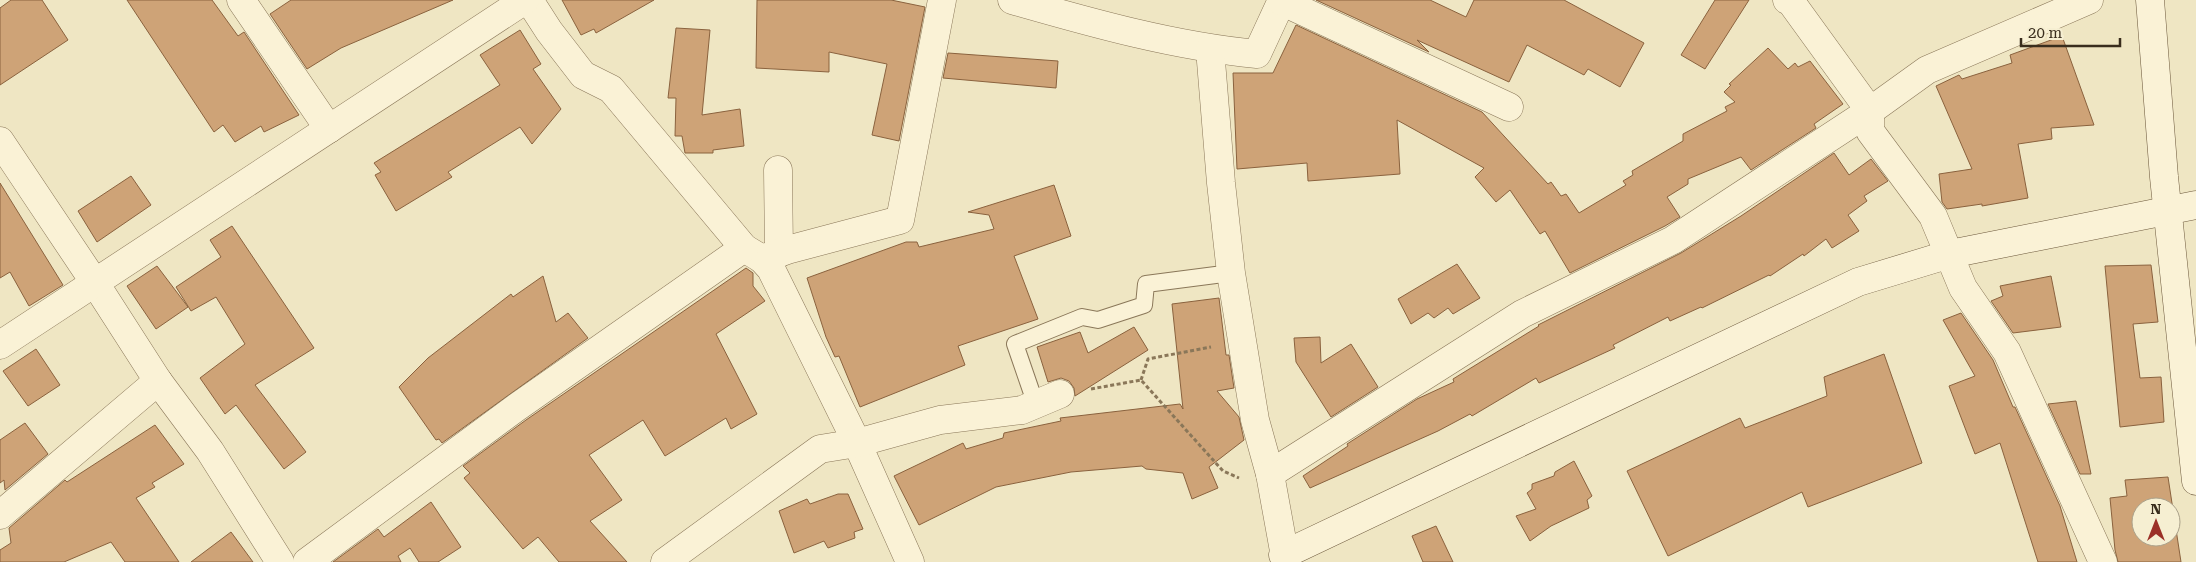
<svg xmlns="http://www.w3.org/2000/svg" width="2196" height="562" font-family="'Roboto Serif',serif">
<rect width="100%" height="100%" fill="#efe6c3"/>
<g fill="#cea377" stroke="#8a623e" fill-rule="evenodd">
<path d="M11,0H42L68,40L0,85V8Z"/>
<path d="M127,0H212L238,36L244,32L299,115L264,132L261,126L235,142L223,125L214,132Z"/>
<path d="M291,0H453L341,48L307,69L270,14Z"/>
<path d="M562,0H654L596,33L594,29L581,35Z"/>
<path d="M757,0H891L925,7L899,141L872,135L887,64L829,52V72L756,68Z"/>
<path d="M1316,0H1430L1466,17L1474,0H1564L1644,43L1620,87L1588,69L1584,75L1527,45L1509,82L1417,40L1429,52Z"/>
<path d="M1715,0H1749L1705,69L1681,55Z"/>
<path d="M1296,25L1482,112L1548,184L1551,182L1561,196L1566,194L1579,213L1626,185L1623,181L1633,175L1632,171L1683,141V134L1727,111L1725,107L1735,102L1724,92L1731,85L1729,84L1768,48L1788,69L1795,63L1798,67L1810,61L1843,104L1814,124L1816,128L1751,170L1741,157L1688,179V184L1667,197L1680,217L1665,226L1570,273L1545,231L1540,234L1510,190L1496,202L1475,177L1484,168L1397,120L1400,174L1308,181L1307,163L1237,169L1233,73H1273Z"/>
<path d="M676,28L710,30L702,115L740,109L744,146L713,150V153H685L682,136H675L676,98H668Z"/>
<path d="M520,30L541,64L533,69L561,109L532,144L520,127L448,172L452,177L396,211L375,175L381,172L374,163L500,85L480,55Z"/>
<path d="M2062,36L2094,125L2051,128L2052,139L2018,144L2028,198L1982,206V204L1947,209L1942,202L1939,174L1972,169L1936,86L1959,75L1962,79L2012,63L2010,55Z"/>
<path d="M948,53L1058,61L1056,88L943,78Z"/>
<path d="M1834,153L1849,175L1871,159L1888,181L1864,196L1867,201L1848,215L1859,231L1832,248L1826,239L1804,256L1803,254L1770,276L1769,275L1702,308L1701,307L1670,321L1668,317L1613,345L1615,348L1539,383L1536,378L1472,416L1470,414L1438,431L1310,488L1303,476L1348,446L1347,444L1417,399L1454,382L1453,379L1539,326L1538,325L1681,253L1741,216Z"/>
<path d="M131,176L151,205L97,242L78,211Z"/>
<path d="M0,183L63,285L29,306L10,272L0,278Z"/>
<path d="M1054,185L1071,236L1014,256L1038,319L958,346L965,365L860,407L839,356L835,357L826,337L807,278L906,242H917L919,247L994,229L989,215L968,212Z"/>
<path d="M232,226L314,348L255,385L306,452L284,469L236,405L225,414L200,378L245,344L216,297L191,311L176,287L221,257L210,240Z"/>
<path d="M1457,264L1480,298L1453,314L1448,308L1434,318L1428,313L1411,324L1398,299Z"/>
<path d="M2151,265L2158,322L2133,324L2140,378L2161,377L2164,422L2120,427L2105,266Z"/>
<path d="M157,266L188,307L156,329L127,286Z"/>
<path d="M746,268L753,273V286L765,301L716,334L757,414L731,429L726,418L665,456L643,420L589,455L622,500L590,521L627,562H559L538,537L523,549L464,478L470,473L463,466L526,420Z"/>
<path d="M543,276L556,322L568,313L588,338L442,443L439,439L436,440L399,387L428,358L511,294L513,297Z"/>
<path d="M2051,276L2061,327L2013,333L1991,301L2003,296L2000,286Z"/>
<path d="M1219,298L1226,355H1229L1234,388L1217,391L1239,417L1244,440L1209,467L1218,488L1192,499L1183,473L1146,469L1142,466L1071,472L996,487L919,525L894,476L963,443L966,449L1003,438L1004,433L1061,421L1060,418L1180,404L1183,409L1172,304Z"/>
<path d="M1961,313L1993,360L2013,407H2015L2060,506L2077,562H2038L2000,443L1975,454L1949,386L1975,376L1943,320Z"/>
<path d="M1134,327L1148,350L1075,396L1074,388L1069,381L1061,378L1048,382L1037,347L1080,332L1088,353Z"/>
<path d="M1320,337L1321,363L1351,344L1378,387L1331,417L1296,362L1294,338Z"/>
<path d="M36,349L60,385L28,406L3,371Z"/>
<path d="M1884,354L1922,463L1808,507L1802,492L1668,556L1627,471L1740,418L1745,428L1827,396L1824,377Z"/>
<path d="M2076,401L2091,474H2080L2048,404Z"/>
<path d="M25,423L48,454L5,490L4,480L0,483V440Z"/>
<path d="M155,425L184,464L152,483L155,487L136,498L179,562H125L111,542L64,562H0V550L11,543L9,528L65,480L67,482Z"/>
<path d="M1574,461L1592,496L1587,500L1589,508L1551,526L1530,541L1516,516L1536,509L1527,493L1532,489V484L1554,476L1555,472Z"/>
<path d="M2168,477L2181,562H2118L2115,550L2110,498L2127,496L2125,480ZM2141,507H2171V537H2141Z"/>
<path d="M838,494H848L863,529L854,532L855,538L828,548L824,541L794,553L779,511L807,499L810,504Z"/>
<path d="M431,502L461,547L438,562H419L410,548L398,556L401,562H333L378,529L384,537Z"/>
<path d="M1436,526L1453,562H1423L1412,536Z"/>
<path d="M231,532L253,562H191Z"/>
</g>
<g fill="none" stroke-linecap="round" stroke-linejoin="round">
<defs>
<path id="lane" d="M1036,405L1015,344L1082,317L1098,320L1144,305L1146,284L1231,273"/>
<g id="street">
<path d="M241,0L329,129"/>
<path d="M529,0L549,31L583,75L611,89L744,248L762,259L771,269L857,443L910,562"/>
<path d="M1012,0C1092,23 1174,46 1257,54L1282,0"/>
<path d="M1787,0L1791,2L1870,111V131L1933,216L1963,288L2007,352L2103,562"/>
<path d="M1281,1L1509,107"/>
<path d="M1210,49L1221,183L1231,273L1255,420L1270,474L1286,562"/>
<path d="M0,141L95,283L158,381L210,451L280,562"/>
<path d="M778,170L779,253"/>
<path d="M762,259L787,250L900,220L942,0"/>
<path d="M0,345L525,0"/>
<path d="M1270,474L1522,314L1673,240L1870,111L1927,70L2089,0"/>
<path d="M0,515L158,381"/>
<path d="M307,562L517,407L744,248"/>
<path d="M665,562L820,449L857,443L940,420L1022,410L1060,394"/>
</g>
<g id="secondary">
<path d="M2150,0L2164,177L2196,481"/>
<path d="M1283,555L1858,282L1950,254L2196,205"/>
</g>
</defs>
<use href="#lane" stroke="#8a7759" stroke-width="18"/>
<use href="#street" stroke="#8a7759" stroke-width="29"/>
<use href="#secondary" stroke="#6c583c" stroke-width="29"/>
<g stroke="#8a7759" stroke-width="3" stroke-dasharray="4 2.5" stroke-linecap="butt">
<path d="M1141,380L1148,359L1211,347"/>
<path d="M1091,389L1141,380L1223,471L1239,478"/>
</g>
<use href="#lane" stroke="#faf2d6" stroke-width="16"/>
<use href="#street" stroke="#faf2d6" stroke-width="28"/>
<use href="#secondary" stroke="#faf2d6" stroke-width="28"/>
</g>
<g transform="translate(2156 522)"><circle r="24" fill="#f6efd2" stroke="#aaa18a"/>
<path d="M0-4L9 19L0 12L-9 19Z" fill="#9b3027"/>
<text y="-8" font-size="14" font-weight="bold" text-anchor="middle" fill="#392d1d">N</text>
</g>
<path d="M2021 38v8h99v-8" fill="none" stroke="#392d1d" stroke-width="2.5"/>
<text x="2028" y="38" font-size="15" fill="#392d1d" stroke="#f6efd2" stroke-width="4" paint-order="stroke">20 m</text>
</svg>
